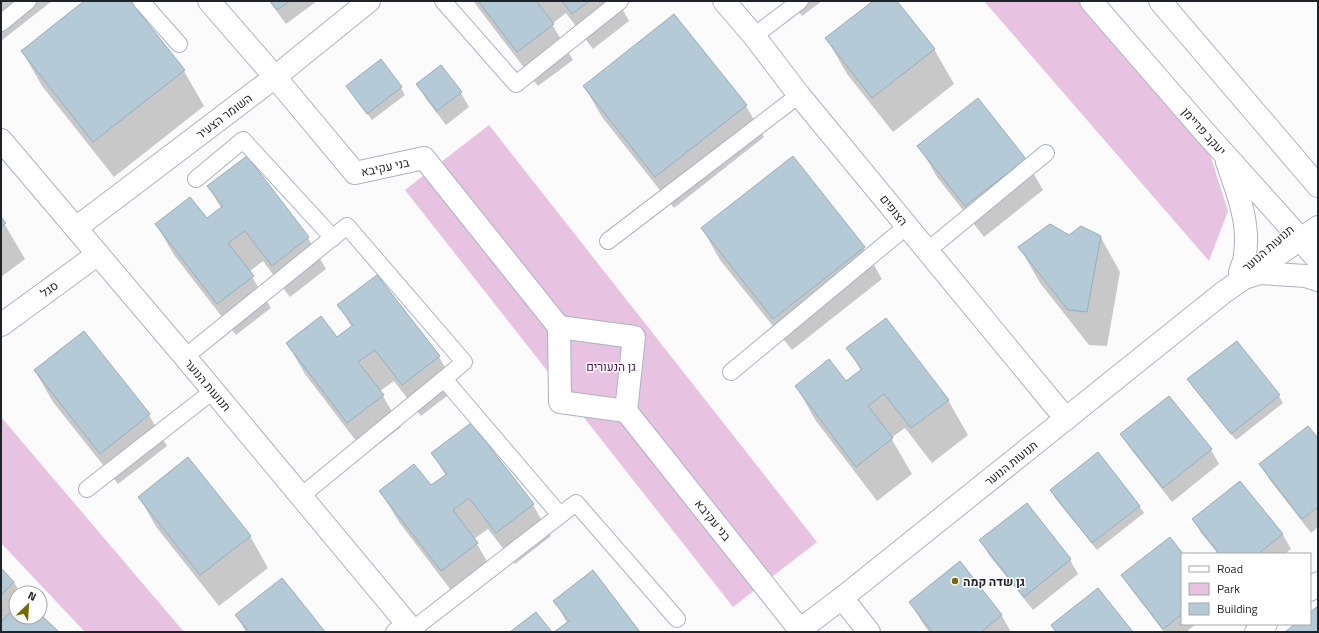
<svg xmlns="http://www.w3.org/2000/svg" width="1319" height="633" font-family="'Titillium Web',Heebo,sans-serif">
<rect width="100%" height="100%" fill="#fbfbfb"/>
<g fill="#e8c2e1">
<path d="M984,1H1091L1202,129L1228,211L1209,261Z"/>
<path d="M489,125L817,542L733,607L405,190Z"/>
<path d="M1,417L184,632H85L1,543Z"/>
</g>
<g fill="#0003">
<path d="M1,1H52L1,41Z"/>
<path d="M85,1H129L184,71L204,106L114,177L42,86L22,51Z"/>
<path d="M269,1H317L286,24Z"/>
<path d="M473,1H618L629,21L593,49L566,13L552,24L573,60L538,86Z"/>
<path d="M790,1H822L802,16Z"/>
<path d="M875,1H896L934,49L954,84L893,132L847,74L827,39Z"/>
<path d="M674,16L746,106L764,137L674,208L602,117L584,86Z"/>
<path d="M418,84L461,93L469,107L446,125L426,99Z"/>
<path d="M347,86L401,88L405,95L372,120Z"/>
<path d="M919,146L1025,159L1043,190L984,237L937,177Z"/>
<path d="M246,157L308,238L326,269L290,297L263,261L249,272L271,308L236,335L174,255L156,224L207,220L221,208L208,186Z"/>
<path d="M793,157L864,248L882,279L792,350L720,260L702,228Z"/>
<path d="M1,218L25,259L1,277Z"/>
<path d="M1069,236H1100L1120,272L1107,346L1089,345L1040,283L1020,248Z"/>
<path d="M339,305L439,357L457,388L421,416L394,381L380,391L401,427L366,454L305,374L287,343L337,339L352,328Z"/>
<path d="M1237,342L1279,396L1283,403L1236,440L1193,387L1189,380Z"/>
<path d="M848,348L948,400L968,435L932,463L905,428L891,438L912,474L877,501L816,421L796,386L846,382L861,371Z"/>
<path d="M35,371L149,415L167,446L118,484L53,402Z"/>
<path d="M471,424L533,505L551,536L515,564L488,529L474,539L495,575L460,602L399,522L380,491L431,487L446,476L432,453Z"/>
<path d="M1121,434L1211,450L1219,464L1172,502L1130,448Z"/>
<path d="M1318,440V527L1311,533L1269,479L1261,464Z"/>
<path d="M1240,482L1283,535L1291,549L1285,554H1218L1201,533L1193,519Z"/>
<path d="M1051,490L1139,506L1144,513L1097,550L1055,498Z"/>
<path d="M139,497L250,536L268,568L219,606L157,528Z"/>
<path d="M1026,504L1070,560L1078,574L1033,610L989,555L981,540Z"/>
<path d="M1182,554V624H1196L1186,632H1164L1131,589L1122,575Z"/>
<path d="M960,563L1002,616L1011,632H929L922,622L910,602Z"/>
<path d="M1,569L14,582L20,593H16V617H40V615L58,632H1Z"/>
<path d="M555,601L639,632H556L567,623Z"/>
<path d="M236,615L323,632H246Z"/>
</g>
<g fill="#b5cad7" stroke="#98adb9">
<path d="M84,1H130L185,70L93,142L21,51Z"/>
<path d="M270,1H290L277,10Z"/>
<path d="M478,1H536L554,24L517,52Z"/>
<path d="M562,1H589L572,14Z"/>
<path d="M873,1H897L935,49L872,98L825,38Z"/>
<path d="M674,14L747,105L655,177L583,86Z"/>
<path d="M381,59L402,87L367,114L346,86Z"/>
<path d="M441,65L462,92L437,111L416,84Z"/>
<path d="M978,98L1026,159L965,206L917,146Z"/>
<path d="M247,156L309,237L272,266L245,231L228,243L254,276L217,304L155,224L190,197L207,218L223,206L207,186Z"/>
<path d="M793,156L865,247L773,319L701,228Z"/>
<path d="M1,217L6,223L1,227Z"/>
<path d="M1050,224L1069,235L1081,226L1101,236L1087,312L1068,310L1018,247Z"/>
<path d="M377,275L440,356L402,385L375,350L358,362L384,395L347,423L286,343L321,316L337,337L353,325L337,305Z"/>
<path d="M886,318L949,400L911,428L884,394L868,406L893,438L856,467L795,386L829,359L846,381L862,369L846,348Z"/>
<path d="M84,331L150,414L100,454L34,370Z"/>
<path d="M1237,341L1280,395L1231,434L1187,379Z"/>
<path d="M1169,396L1212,449L1163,488L1120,434Z"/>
<path d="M471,423L534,504L496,533L469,498L453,510L478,543L441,571L379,491L414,464L431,485L447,474L431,453Z"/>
<path d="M1308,426L1318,438V507L1302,519L1259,464Z"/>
<path d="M1098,452L1140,506L1092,543L1050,490Z"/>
<path d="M188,457L251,536L200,575L138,497Z"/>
<path d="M1240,481L1283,534L1258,554H1220L1192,519Z"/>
<path d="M1027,503L1071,559L1024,597L979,540Z"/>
<path d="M1170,537L1183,554H1182V614L1163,629L1121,575Z"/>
<path d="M960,561L1002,615L981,632H932L909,602Z"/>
<path d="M1,568L14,582L1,595Z"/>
<path d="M593,570L640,632H554L569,621L553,601Z"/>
<path d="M282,578L311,614L325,632H249L235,615Z"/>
<path d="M1098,588L1133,632H1056L1051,625Z"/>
<path d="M16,606V617H40V614L59,632H1V622Z"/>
<path d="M1318,606V632H1285L1295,624H1310V612Z"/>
<path d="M536,612L552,632H510Z"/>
</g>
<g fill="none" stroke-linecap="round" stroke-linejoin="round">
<defs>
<g id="lane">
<path d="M141,1L179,44"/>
<path d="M443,1L516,84L620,1"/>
<path d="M1,23L28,1"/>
<path d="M754,36L800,1"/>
<path d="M196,179L243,140L333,238"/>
<path d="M608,241L799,95"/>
<path d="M927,251L1046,153"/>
<path d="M185,357L347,226L464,362L444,379"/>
<path d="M731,372L907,226"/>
<path d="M87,489L213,391"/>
<path d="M301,496L444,379L560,515"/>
<path d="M412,630L576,503L677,619"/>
<path d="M394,632L406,622"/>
</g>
<g id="street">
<path d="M209,1L275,77L355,173L424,158L559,327L560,402L626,411L800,630"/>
<path d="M724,1L754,36L799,95L1066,419"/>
<path d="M1,140L185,357L414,632"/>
<path d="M76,228L275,77L369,1"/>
<path d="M1,325L98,254"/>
<path d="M559,327L634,337L626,411"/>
<path d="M1310,590L1318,583"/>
<path d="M842,598L869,632"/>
<path d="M797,632L842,598L1224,292L1318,227"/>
<path d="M1256,632L1266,624"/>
</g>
<g id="secondary">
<path d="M1091,1L1202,129L1290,227L1318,260"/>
<path d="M1160,1L1318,186"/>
<path d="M1227,162C1237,191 1250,223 1245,254C1245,260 1242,266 1240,272"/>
<path d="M1244,278L1260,273L1306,276L1318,280"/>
</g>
</defs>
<use href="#lane" stroke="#aab2c6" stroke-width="18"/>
<use href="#street" stroke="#aab2c6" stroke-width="24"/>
<use href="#secondary" stroke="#aab2c6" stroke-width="24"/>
<use href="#lane" stroke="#fff" stroke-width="16"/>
<use href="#street" stroke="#fff" stroke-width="22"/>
<use href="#secondary" stroke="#fff" stroke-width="22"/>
</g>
<circle fill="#766a02" stroke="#fff" stroke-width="1.5" cx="955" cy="581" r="4"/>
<g text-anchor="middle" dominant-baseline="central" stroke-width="3" stroke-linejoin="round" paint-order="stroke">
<g font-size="12" fill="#1e2229" stroke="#fff">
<text transform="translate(224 116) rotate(-37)">השומר הצעיר</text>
<text transform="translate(1204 131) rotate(48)">יעקב פריימן</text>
<text transform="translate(385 167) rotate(-12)">בני עקיבא</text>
<text transform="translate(894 210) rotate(51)">הצופים</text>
<text transform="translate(1268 248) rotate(-41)">תנועות הנוער</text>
<text transform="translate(49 289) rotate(-36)">סגל</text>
<text transform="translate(208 385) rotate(50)">תנועות הנוער</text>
<text transform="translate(1011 463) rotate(-39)">תנועות הנוער</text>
<text transform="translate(713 520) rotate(51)">בני עקיבא</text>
</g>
<g font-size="12" fill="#571650" stroke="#fff">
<text x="611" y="366">גן הנעורים</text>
</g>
<g font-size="12" font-weight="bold" fill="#1e2229" stroke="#fff" text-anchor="start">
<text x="963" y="581">גן שדה קמה</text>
</g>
</g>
<rect width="1319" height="633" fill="none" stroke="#1e2229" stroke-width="4"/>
<rect x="1181" y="553" width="130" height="72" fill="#ffffff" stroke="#a5a7a9"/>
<rect x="1189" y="566" width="20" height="6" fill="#ffffff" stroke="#a5a7a9"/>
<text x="1217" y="573" font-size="12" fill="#1e2229">Road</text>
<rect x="1189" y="583" width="20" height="12" fill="#e8c2e1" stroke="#a5a7a9"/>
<text x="1217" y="593" font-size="12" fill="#1e2229">Park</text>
<rect x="1189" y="603" width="20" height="12" fill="#b5cad7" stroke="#a5a7a9"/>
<text x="1217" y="613" font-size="12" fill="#1e2229">Building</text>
<g transform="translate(28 605) rotate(25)"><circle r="19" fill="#ffffff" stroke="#a5a7a9"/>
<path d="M0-3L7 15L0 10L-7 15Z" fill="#766a02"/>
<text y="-6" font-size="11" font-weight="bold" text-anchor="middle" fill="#1e2229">N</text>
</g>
</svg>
